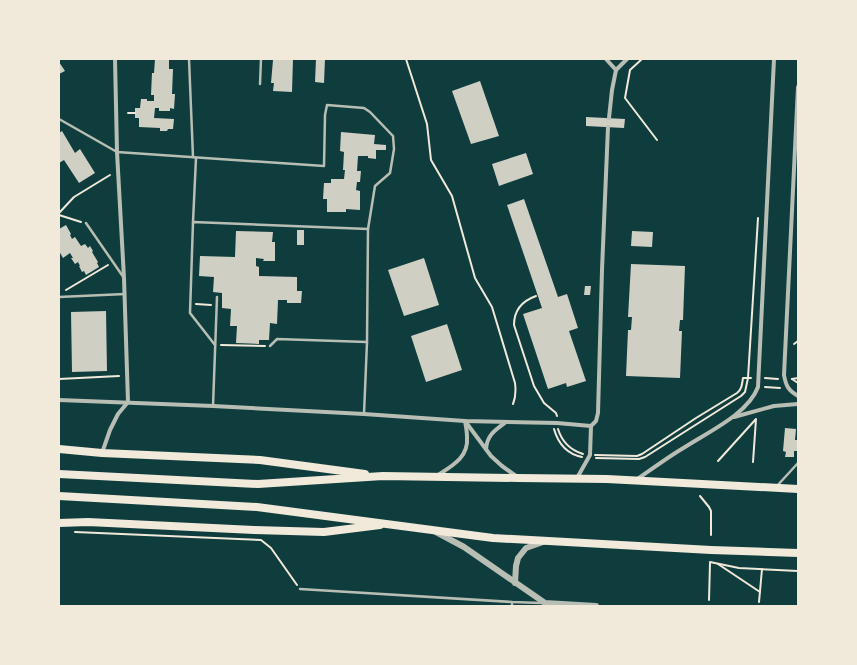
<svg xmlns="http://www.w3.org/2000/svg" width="857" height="665" font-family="'IBM Plex Sans',sans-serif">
<rect width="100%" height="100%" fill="#0f3d3e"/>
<g fill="#cfcfc3">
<path d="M155,59H169V69H173L172,94H175L174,109L170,108V111H159V108H155L154,118L174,119L173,129H168L167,131H160V128L139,127V118H135V108H140L141,99H147V101H154V95H151L152,73H154Z"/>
<path d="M275,59H293L292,92L273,91L274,83H271L273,60H275Z"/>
<path d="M316,59H325L324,83L315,82Z"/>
<path d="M59,62L65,71L59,74Z"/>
<path d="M480,81L499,136L471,144L452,91Z"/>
<path d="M586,117L625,119L624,128L586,126Z"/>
<path d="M62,131L75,153L80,149L95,173L79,183L64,160L59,163V133Z"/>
<path d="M341,132L375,135L374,144L386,145V150H376V159L368,158V156H358L357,171H361L360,182H357L356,190L360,191V210L346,209V212H327V199H323L324,183H331V179H344L345,170H343L344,152L340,151Z"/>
<path d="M526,153L533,174L499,186L492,164Z"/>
<path d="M524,199L558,297L567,294L578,328L569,331L586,381L567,387L566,383L548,389L523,314L542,308L507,205Z"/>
<path d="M66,225L71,234L70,235L72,239L75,237L81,246L85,244L88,248L90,246L93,251L92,252L98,262L97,263L99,267L86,275L84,271L82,272L79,266H80L78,262L75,264L71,258H73L70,253L63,258L59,251V229Z"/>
<rect x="297" y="230" width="7" height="15"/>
<path d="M236,231L273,232L272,242H275V261H263L264,259L256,258V266L259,267V276L297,277V291H302L301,303H287V300H278L277,324L270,323L269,340H259V344L236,343L237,326H230L231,309L222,308V293L213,292L214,277L199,276L200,256L235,257Z"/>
<path d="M632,231L653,232L652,247L631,246Z"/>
<path d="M424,258L439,305L404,316L388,270Z"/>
<path d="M631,264L685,266L683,320H680L679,331H682L680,378L626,376L628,330H631L632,317H628Z"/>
<path d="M585,286H591L590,295H584Z"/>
<path d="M106,311L107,371L72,372L71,312Z"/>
<path d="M447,324L462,370L426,382L411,336Z"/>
<path d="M785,428L796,429L795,440H798V451H794V457H785L786,452L783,451Z"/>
</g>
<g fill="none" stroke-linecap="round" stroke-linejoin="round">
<g stroke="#f1e9da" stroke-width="2">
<path d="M406,59L427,124L431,160L452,196L475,278L492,307L515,383C516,391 516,397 513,404"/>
<path d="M642,59L630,70L625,98L657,140"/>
<path d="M128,113H135"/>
<path d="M59,213L74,197L110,175"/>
<path d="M59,215L81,222"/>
<path d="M66,290L108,265"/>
<path d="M536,296C522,301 514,310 514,325L534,386L544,403L556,413L557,416"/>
<path d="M196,304L211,305"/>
<path d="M794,344L798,341"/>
<path d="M221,345L265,346"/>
<path d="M765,378L778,379"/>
<path d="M59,379L119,376"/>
<path d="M792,379L798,383"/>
<path d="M792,379L798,378"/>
<path d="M765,387L780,388"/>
<path d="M554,429C558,443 567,454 582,457"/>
<path d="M558,429C562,442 570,450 583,454"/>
<path d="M595,455L637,456L642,454L696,418L737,393C742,389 742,384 743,378H751"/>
<path d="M596,458L639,459L645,457L741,396L745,392L748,378L758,218"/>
<path d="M718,461L756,419L753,462"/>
<path d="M700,496L709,507L711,511V535"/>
<path d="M75,532L261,540L271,548L297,585"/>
<path d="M710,562L739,568L798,571"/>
<path d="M718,564L760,592"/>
<path d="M709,600L710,563"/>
<path d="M759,602L762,569"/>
</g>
<g stroke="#b8beb3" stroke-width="2.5">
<path d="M189,59L193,157"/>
<path d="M260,84L261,59"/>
<path d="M59,119L117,152L324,166L325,115L327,105L364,108L370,112L393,136L394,149L390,173L375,186L368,229"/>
<path d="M193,222L196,158"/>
<path d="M86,223L124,278"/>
<path d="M59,297L125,294"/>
<path d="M215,345L190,313L193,222L368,229L367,342L364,414"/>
<path d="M270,346L277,339L367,342"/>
<path d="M213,406L217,297"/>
<path d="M776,487L798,463"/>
<path d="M300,589L512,602L541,603"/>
<path d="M512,606V602"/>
</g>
<g stroke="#b8beb3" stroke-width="4">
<path d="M606,59L616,70L612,90L609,118"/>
<path d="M616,70L627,59"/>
<path d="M798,87L784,375C786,386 788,390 798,396"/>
<path d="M59,400L213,406L364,414L465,421L557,423L591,426"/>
<path d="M734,417L774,406L798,404"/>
<path d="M465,421L491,456L502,466L516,476"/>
<path d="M486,449C487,435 495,430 506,422"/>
<path d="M102,453L110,430L118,414L128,402L124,278L117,152L115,59"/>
<path d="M438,475C452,466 469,457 467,437C467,432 466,426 465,421"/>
<path d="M577,478L590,455L591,426L596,421L598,413L602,270L608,127"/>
<path d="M636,480C652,469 668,457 685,447C708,432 748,414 758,387L774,59"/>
</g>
<g stroke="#b8beb3" stroke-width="6">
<path d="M436,532L464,547L545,603L596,606"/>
<path d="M515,583L516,566L518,558L526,548L543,542"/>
</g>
<g stroke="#f1e9da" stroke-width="8">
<path d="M59,449L102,453L260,460L365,474"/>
<path d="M59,474L258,484L383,476L518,478L607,479L798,489"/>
<path d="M59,496L257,507L493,538L711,550L798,553"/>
<path d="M59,523L88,522L254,530L324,532L380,525"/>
</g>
</g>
<rect width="857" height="665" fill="none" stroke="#f1e9da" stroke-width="120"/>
</svg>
